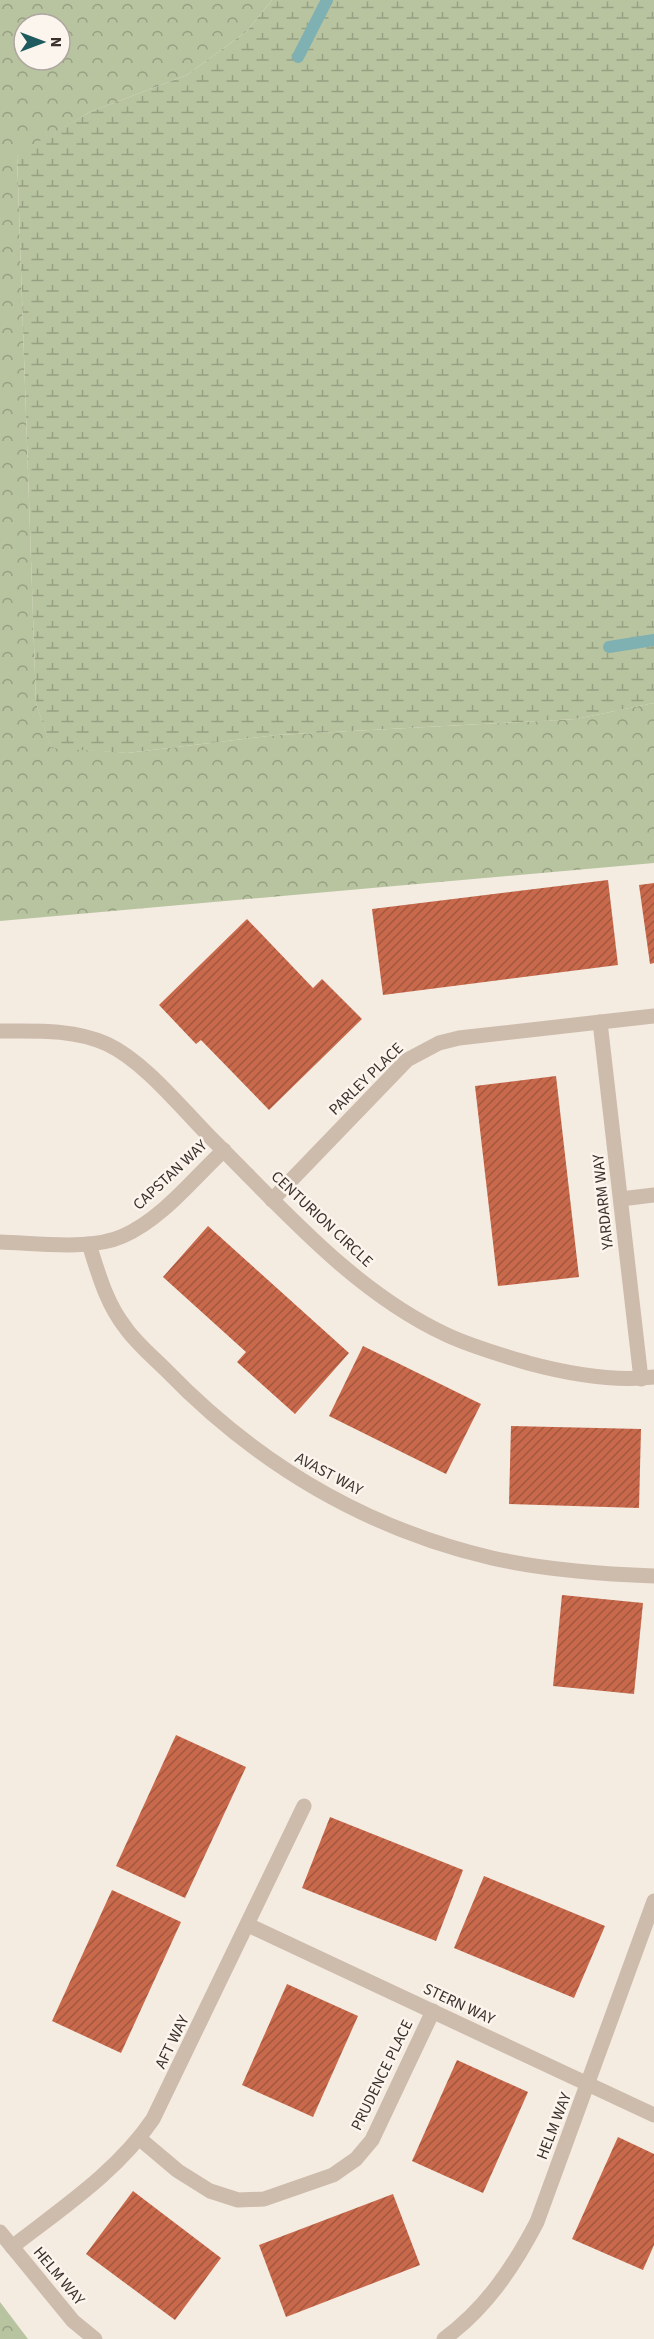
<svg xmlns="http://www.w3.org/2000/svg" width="654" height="2339" font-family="'Source Sans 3',sans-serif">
<defs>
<pattern id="forest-crowns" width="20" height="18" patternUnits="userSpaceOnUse" patternTransform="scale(1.5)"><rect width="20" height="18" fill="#b8c4a0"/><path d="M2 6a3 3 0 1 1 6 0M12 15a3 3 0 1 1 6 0" fill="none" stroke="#97a083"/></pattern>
<pattern id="wetland-marsh" width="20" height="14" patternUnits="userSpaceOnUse" patternTransform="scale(1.5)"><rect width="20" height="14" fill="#b8c4a0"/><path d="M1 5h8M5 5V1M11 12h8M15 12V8" fill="none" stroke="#97a083"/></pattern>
<pattern id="building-hatch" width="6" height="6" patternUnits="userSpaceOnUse" patternTransform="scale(1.5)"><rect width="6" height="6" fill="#c8694b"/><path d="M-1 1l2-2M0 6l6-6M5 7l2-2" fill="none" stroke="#a4573f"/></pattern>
</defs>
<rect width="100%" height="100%" fill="#f4ebe1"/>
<g fill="url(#forest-crowns)" fill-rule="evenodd">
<path d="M0,0H272L247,31L187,75L90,112L17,155L36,703L51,747L127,753L277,735L576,719L654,703V863L0,921ZM24,24H60V60H24Z"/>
<path d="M0,2302L28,2339H0Z"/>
</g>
<path fill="url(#wetland-marsh)" d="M272,0H654V703L576,719L277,735L127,753L51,748L36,703L17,154L90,112L187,75L247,31Z"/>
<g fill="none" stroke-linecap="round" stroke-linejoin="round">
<g stroke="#7fb0b2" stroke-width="12">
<path d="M298,57L327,0"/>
<path d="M609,647L654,640"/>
</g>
</g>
<g fill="url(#building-hatch)">
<path d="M608,880L618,965L383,995L372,909Z"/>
<path d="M654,883V963L650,964L639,885Z"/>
<path d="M247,919L313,988L322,979L362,1019L269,1110L201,1040L196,1044L159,1005Z"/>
<path d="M556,1076L579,1277L498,1286L475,1086Z"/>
<path d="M208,1226L349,1353L295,1414L237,1362L246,1352L163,1277Z"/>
<path d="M363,1346L481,1404L446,1474L329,1416Z"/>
<path d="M511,1426L641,1429L639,1508L509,1504Z"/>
<path d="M562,1595L643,1603L634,1694L553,1686Z"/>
<path d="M176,1735L246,1767L185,1898L116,1866Z"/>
<path d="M330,1817L463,1870L436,1941L302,1888Z"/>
<path d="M484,1876L605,1926L574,1998L454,1948Z"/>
<path d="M112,1890L181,1922L121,2053L52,2021Z"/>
<path d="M287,1984L358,2016L313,2117L242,2085Z"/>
<path d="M457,2060L528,2092L483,2193L412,2161Z"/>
<path d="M618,2137L654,2154V2245L643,2270L572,2239Z"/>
<path d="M133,2191L221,2258L175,2320L86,2254Z"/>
<path d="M393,2194L420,2265L286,2317L259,2245Z"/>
</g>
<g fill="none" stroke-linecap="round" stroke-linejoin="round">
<g stroke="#cdbbac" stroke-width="15">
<path d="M600,1022L641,1379"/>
<path d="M0,1031C36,1031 74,1029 107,1044C145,1062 181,1108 211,1138C283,1209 354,1292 447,1335C473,1347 501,1355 528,1363C569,1374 612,1382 654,1377"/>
<path d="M621,1199L654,1195"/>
<path d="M272,1200L407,1060L439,1043L459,1038L654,1016"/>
<path d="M0,1242C36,1243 90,1251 123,1236C162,1219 193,1179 224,1150"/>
<path d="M89,1244C98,1272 106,1303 125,1327C136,1343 152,1356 166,1370C256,1463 364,1528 492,1558C545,1570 599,1574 654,1576"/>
<path d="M248,1925L654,2115"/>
<path d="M140,2139L178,2171L210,2191L238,2200L264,2199L333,2175L356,2159L372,2140L433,2011"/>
<path d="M0,2232L73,2321L95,2339"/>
<path d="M12,2247C62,2208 117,2172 153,2119L304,1806"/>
<path d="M444,2339C486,2308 513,2268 537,2222L654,1901"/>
</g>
</g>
<g text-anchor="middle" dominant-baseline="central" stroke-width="5" stroke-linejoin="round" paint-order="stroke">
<g font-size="16" fill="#3b302b" stroke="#fbf5ee">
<text transform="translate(366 1079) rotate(-44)">PARLEY PLACE</text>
<text transform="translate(170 1175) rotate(-43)">CAPSTAN WAY</text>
<text transform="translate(603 1202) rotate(-96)">YARDARM WAY</text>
<text transform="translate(322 1219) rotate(43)">CENTURION CIRCLE</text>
<text transform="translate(329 1474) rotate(28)">AVAST WAY</text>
<text transform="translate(459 2004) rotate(25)">STERN WAY</text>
<text transform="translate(172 2042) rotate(-64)">AFT WAY</text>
<text transform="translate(382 2075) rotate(-64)">PRUDENCE PLACE</text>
<text transform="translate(554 2126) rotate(-69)">HELM WAY</text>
<text transform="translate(59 2276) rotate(50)">HELM WAY</text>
</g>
</g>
<g transform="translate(42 42) rotate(90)"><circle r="28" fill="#fbf5ee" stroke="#aea6a0" stroke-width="1.5"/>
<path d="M0-4.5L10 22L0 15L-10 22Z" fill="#1f5a5e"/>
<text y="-9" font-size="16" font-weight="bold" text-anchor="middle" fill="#3b302b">N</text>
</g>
</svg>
